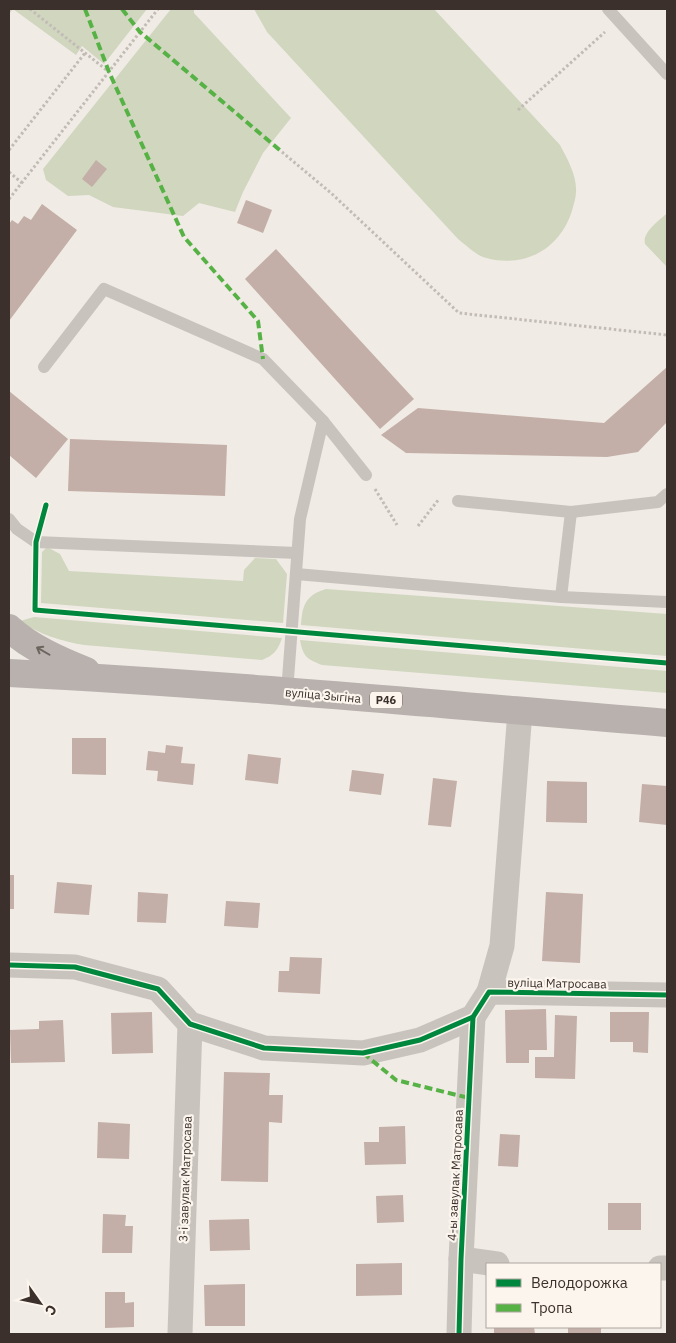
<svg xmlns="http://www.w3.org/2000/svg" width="676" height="1343" font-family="'IBM Plex Sans',sans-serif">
<rect width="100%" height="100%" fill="#f0ebe5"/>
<g fill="#d1d6bf">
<path d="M9,9H147L104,64L82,46L76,55L13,9L9,14Z"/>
<path d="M171,9H194V13L291,118L263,153L243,192L235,212L199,203L183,216L113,207L89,195L68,196L46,180L43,169Z"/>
<path d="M254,9H434L560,145C568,160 577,176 576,192C576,197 574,203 573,207C562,249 524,270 483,257C475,254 466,245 458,239L267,32Z"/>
<path d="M667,213V267L645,244C642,232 659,221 667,213Z"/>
<path d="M47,547L60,554L69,571L243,581L244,570L255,558L276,559L287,574L283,623L41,603L42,552Z"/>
<path d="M326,589L667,614V656L301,625C302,605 306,595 326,589Z"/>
<path d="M34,617L282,638C278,650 274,655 262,660L84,645C61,641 40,635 20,621Z"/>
<path d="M300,640L667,671V693L322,665C306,659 303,656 300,640Z"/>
</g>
<g fill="#c3afa7">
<path d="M96,160L107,169L92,187L82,179Z"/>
<path d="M246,200L272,210L263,233L237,223Z"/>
<path d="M42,204L77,230L9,321V224L12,220L18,224L24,216L31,220Z"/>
<path d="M276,249L414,399L380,429L245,279Z"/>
<path d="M667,367V422L638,452L607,457L406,453L381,435L418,408L604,423Z"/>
<path d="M9,391L68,439L36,478L9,455Z"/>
<path d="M70,439L227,445L225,496L68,491Z"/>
<path d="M72,738H106V775L72,774Z"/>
<path d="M166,745L183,747L181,763L195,764L193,785L157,781L158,771L146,770L148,751L165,753Z"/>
<path d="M248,754L281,758L278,784L245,780Z"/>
<path d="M352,770L384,774L381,795L349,791Z"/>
<path d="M433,778L457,781L451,827L428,825Z"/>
<path d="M547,781L587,782V823L546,822Z"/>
<path d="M642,784L667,786V825L639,822Z"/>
<rect x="9" y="875" width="5" height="34"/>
<path d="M57,882L92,885L89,915L54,913Z"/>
<path d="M138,892L168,894L166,923L137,922Z"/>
<path d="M546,892L583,894L580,963L542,961Z"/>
<path d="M226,901L260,903L258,928L224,926Z"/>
<path d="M290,957L322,958L320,994L278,992L279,971H289Z"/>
<path d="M546,1009L547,1050H529V1063H506L505,1010Z"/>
<path d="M152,1012L153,1053L112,1054L111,1013Z"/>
<path d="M610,1012H649L648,1053L633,1052V1042H610Z"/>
<path d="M555,1015L577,1016L575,1079L535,1078V1057H554Z"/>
<path d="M63,1020L65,1062L11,1063L10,1030L39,1029V1021Z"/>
<path d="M224,1072L270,1073L269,1095H283L282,1123L269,1122L268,1182L221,1181Z"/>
<path d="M98,1122L130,1124L129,1159L97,1158Z"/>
<path d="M405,1126L406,1164L365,1165L364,1142H379V1127Z"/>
<path d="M500,1134L520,1135L518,1167L498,1166Z"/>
<path d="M403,1195L404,1222L377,1223L376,1196Z"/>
<rect x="608" y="1203" width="33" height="27"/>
<path d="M103,1214L126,1215L125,1226H133L132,1253H102Z"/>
<path d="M249,1219L250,1250L210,1251L209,1220Z"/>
<path d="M402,1263V1295L356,1296V1264Z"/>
<path d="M245,1284V1326H205L204,1285Z"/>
<path d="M105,1292H125V1303L134,1302V1327L105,1328Z"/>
<path d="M494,1327H534L535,1334H494Z"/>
<rect x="568" y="1327" width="33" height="7"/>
</g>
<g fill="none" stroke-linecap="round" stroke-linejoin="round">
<g stroke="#c2bbb6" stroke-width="3" stroke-dasharray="2.5 2.5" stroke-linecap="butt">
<path d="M30,9L109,72"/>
<path d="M518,110L605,32"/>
<path d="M9,150L85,53"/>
<path d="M282,152L331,193L459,313L667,335"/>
<path d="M9,172L22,183"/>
<path d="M9,199L158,9"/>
<path d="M375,489L397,525"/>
<path d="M41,525L46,505"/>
<path d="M418,526L439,499"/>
<path d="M36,561L35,610L273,630"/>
<path d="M309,633L667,663"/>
</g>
<g stroke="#c9c3be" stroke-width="12">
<path d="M608,9L667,74"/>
<path d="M44,367L104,289L263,359L323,421L366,475"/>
<path d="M458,501L571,512L658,502L667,494"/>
<path d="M9,519L17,529L36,542L297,553"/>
<path d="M296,574L561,597L667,602"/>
<path d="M561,597L571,512"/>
<path d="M287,692L300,519L323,421"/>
</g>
<g stroke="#c9c3be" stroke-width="25">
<path d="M9,965L75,967L158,989L190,1024L264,1048L363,1053L420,1040L473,1017L489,992L667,995"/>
<path d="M489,992L502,946L520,711"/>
<path d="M461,1259L497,1264"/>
<path d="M660,1268H667"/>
<path d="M180,1334L190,1024"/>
<path d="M459,1334L461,1259L473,1017"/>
</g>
<g stroke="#b8b1ad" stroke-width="28">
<path d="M9,628C31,648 59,660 86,671"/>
<path d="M9,673C229,684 448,705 667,723"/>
</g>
<g stroke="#57b246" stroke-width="4" stroke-dasharray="8 4" stroke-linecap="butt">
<path d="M85,9L109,72L184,237L258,321L263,359"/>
<path d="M122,9L140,32L282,152"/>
<path d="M363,1053L396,1080L469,1098"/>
</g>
<defs>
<g id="cycleway">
<path d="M46,505L36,542L35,610L667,663"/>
<path d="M9,965L75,967L158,989L190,1024L264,1048L363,1053L420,1040L473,1017L489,992L667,995"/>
<path d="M459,1334L461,1259L473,1017"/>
</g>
</defs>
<use href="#cycleway" stroke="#fbf5ee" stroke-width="8"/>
<use href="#cycleway" stroke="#00873e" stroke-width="5"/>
</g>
<defs><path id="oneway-shaft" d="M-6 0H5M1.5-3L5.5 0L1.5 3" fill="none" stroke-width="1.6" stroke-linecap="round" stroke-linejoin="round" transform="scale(1.25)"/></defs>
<use stroke="#6d645f" href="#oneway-shaft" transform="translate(43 651) rotate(-150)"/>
<g text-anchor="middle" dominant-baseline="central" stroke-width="4.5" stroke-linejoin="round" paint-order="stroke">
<rect fill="#fbf5ee" stroke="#756b66" stroke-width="1" x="370" y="691.5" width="32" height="17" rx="4"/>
<g font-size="11" font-weight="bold" fill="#3b302b">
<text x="386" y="700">Р46</text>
</g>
<g font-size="12" fill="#3b302b" stroke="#fbf5ee">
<text transform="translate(323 695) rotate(5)">вуліца Зыгіна</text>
<text transform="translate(557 983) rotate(1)">вуліца Матросава</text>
<text transform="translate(455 1175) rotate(-87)">4-ы завулак Матросава</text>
<text transform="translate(185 1179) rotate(-88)">3-і завулак Матросава</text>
</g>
</g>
<rect width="676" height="1343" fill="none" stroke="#3b302b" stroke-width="20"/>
<rect x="486" y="1263" width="175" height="65" fill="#fbf5ee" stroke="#aea6a0"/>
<rect x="496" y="1279" width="25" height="8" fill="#00873e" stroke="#aea6a0"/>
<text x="531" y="1288" font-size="15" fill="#3b302b">Велодорожка</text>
<rect x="496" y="1304" width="25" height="8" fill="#57b246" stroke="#aea6a0"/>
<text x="531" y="1313" font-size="15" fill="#3b302b">Тропа</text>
<g transform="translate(40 1303) rotate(123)" stroke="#fbf5ee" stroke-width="4" paint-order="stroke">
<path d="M0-4L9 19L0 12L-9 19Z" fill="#3b302b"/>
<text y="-8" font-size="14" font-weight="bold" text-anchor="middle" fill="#3b302b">С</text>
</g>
</svg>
